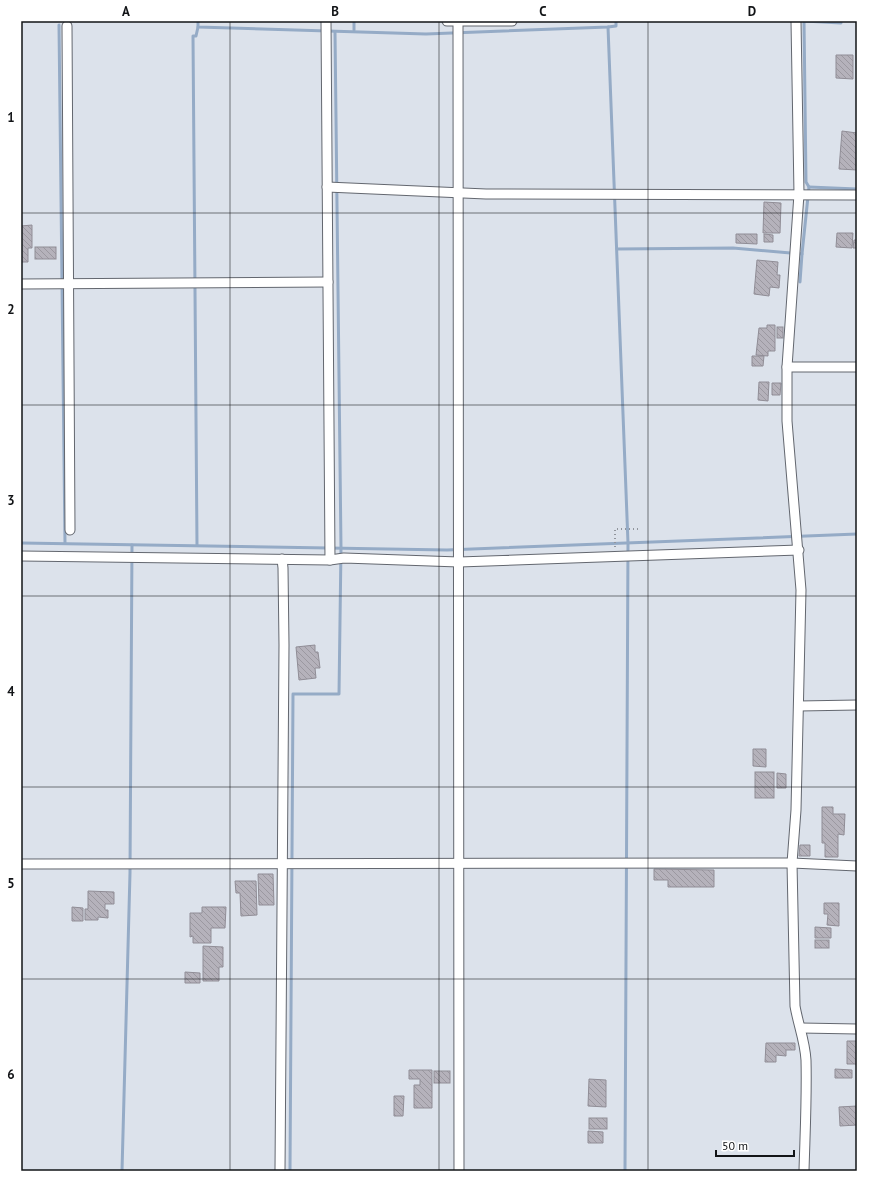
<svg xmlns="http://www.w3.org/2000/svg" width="878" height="1192" font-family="'PT Sans',sans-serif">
<defs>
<pattern id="building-back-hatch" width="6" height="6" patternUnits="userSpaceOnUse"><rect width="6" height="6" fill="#b5b2bb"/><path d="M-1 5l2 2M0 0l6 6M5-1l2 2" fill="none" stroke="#9b98a0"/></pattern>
</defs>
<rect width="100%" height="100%" fill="#dce2eb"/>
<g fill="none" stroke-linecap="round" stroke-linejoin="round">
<g stroke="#95abc6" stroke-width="3">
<path d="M198,21V27L426,34L608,27L616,26V21"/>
<path d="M59,25L65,543"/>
<path d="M608,27L628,543L625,1171"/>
<path d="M354,30V21"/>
<path d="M809,187L857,189"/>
<path d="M617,249L733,248L802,254L809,187L806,182L804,21L841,23V21"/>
<path d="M800,282L802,254"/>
<path d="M21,543L447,550L857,534"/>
<path d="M197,545L193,36H196L198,27"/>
<path d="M122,1171L130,873L132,545"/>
<path d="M290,1171L293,694H339L341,548L335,32"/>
</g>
</g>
<g fill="url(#building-back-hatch)" stroke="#908d96">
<path d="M836,55H853V79L836,78Z"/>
<path d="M842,131L857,133V170L839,169Z"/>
<path d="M764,202L781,203L780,233H763Z"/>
<path d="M32,225V248H28V262H21V226Z"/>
<path d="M837,233H853L852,248L836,247Z"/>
<path d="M736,234H757V244L736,243Z"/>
<path d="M764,234L773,235V242H764Z"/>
<path d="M854,240H857V248H853Z"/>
<rect x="35" y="247" width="21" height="12"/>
<path d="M757,260L778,262L777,275H780L779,288L770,287L769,296L754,294Z"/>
<path d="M767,325H775V351H768V356L756,355L759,328H767Z"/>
<rect x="777" y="327" width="6" height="11"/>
<path d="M752,356H764L763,366H752Z"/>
<path d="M759,382H769L768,401L758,400Z"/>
<path d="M772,383H781L780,395H772Z"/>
<path d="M315,645V652H318L320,668H315L316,678L299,680L296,647Z"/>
<path d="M753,749H766V767L753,766Z"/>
<rect x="755" y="772" width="19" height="26"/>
<path d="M777,773L786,774V788H777Z"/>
<path d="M822,807H833V814H845L844,835L838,834V857H825V843H822Z"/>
<path d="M800,845H810V856H799Z"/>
<path d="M654,869L714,870V887H668V880H654Z"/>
<path d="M258,874H273L274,905H259Z"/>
<path d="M235,881H256L257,915L241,916L240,893H236Z"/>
<path d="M88,891L114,892V904H105V910H108V918L98,917V920H85V909H88Z"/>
<path d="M824,903H839V926L827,925L828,914H824Z"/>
<path d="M72,907L83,908V921H72Z"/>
<path d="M202,907H226L225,928H211V943H193V936L190,937V913H202Z"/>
<path d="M815,927L831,928V938H815Z"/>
<rect x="815" y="940" width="14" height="8"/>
<path d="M203,946L223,947V967H219V981H203Z"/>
<path d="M185,972L200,973V983H185Z"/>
<path d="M847,1041H857V1068L856,1064H847Z"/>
<path d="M766,1043H795V1050H786V1056L776,1055V1062H765Z"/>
<path d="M835,1069L852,1070V1078H835Z"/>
<path d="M409,1070H432V1108H414V1085H420V1079H409Z"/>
<rect x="434" y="1071" width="16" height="12"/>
<path d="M589,1079L606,1080V1107L588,1106Z"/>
<path d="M394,1096H404L403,1116H394Z"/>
<path d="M857,1106V1125L840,1126L839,1107Z"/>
<rect x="589" y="1118" width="18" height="11"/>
<path d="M588,1131L603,1132V1143H588Z"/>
</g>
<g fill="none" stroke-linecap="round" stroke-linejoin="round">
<defs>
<g id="minor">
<path d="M326,21L330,560"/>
<path d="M447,21H512"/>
<path d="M458,21L459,1171"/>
<path d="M796,21L799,194L787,367V421L801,590L796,810L792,863L795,1006C798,1024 805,1041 806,1060C807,1097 805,1134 804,1171"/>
<path d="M67,26L70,530"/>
<path d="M327,187L486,194L857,195"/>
<path d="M21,284L328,282"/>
<path d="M787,367H857"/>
<path d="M21,556L330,560L344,558L459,562L799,550"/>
<path d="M799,706L857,705"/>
<path d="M21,864L792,863L857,866"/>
<path d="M801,1028L857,1029"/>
<path d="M280,1171L284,645L283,568L282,559"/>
</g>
</defs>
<use href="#minor" stroke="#63676f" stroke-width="11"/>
<path stroke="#91959c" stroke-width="2" stroke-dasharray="1 3" stroke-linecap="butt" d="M615,547V529H640"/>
<use href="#minor" stroke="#fff" stroke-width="9"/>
</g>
<path fill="none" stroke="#121417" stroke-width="1" stroke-opacity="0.55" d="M230,21V1171M439,21V1171M648,21V1171M21,213H857M21,405H857M21,596H857M21,787H857M21,979H857"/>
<rect width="878" height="1192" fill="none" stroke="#ffffff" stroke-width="44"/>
<path d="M716 1150v6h78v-6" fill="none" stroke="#121417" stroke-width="2"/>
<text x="722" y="1150" font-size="12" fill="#121417" stroke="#ffffff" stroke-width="3" paint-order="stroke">50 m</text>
<rect x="22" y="22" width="834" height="1148" fill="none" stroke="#121417" stroke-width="1.5"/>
<g font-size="13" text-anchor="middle" font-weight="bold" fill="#121417">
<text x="126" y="16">A</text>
<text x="335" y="16">B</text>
<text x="543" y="16">C</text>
<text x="752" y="16">D</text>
<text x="11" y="122">1</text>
<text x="11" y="314">2</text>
<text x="11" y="505">3</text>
<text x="11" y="696">4</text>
<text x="11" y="888">5</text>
<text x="11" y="1079">6</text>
</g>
</svg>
